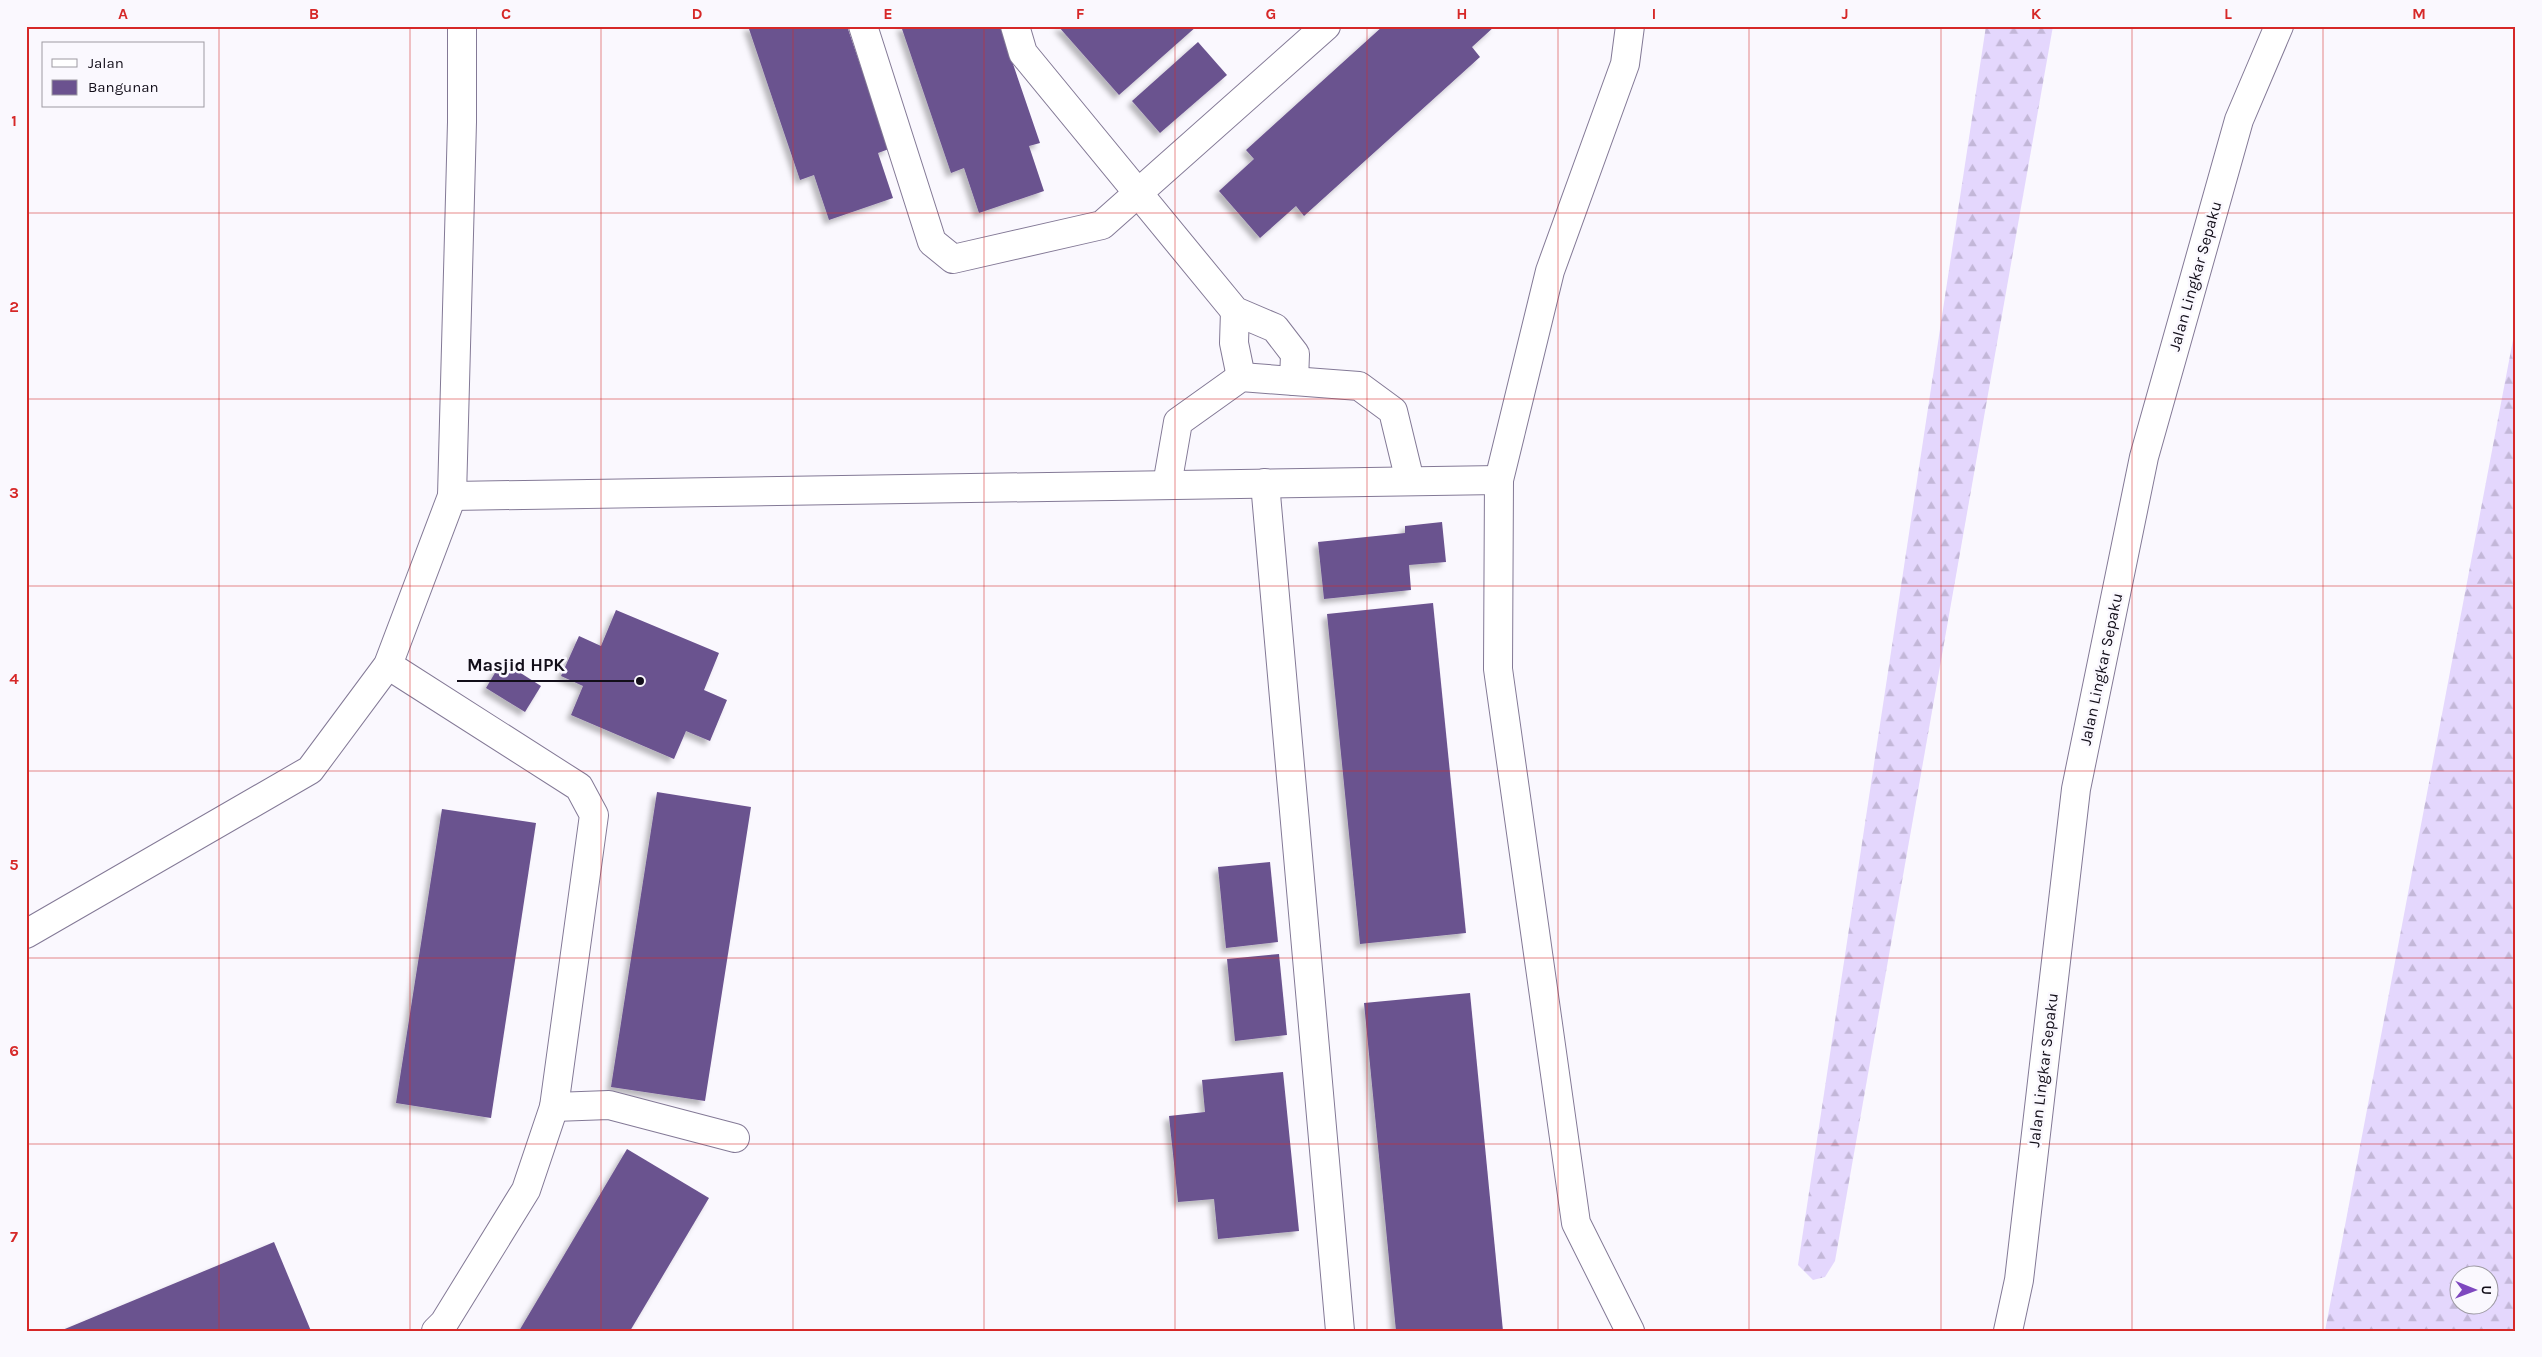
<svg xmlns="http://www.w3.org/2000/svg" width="2542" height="1357" font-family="Karla,sans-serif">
<defs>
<pattern id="forest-firs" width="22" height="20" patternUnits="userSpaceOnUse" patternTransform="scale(1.25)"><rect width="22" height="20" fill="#e4d7fd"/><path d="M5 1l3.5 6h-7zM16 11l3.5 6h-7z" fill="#c3b7d8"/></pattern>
<filter id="shadow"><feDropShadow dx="-4.5" dy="4.5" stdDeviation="2.5" flood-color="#0004"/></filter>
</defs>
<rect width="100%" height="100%" fill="#faf8fe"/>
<g fill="url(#forest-firs)" fill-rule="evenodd">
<path d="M1986,26H2053L1835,1261L1825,1277L1813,1280L1798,1265Z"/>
<path d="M2516,324V1331H2325ZM2460,1274H2490V1304H2460Z"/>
</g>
<g fill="#6b528f" filter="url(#shadow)">
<path d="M748,26H847L889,149L878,153L893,198L829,220L814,175L800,180Z"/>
<path d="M901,26H1000L1040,143L1029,146L1044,191L979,213L964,168L951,173Z"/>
<path d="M1058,26H1197L1119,95Z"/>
<path d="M1383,26H1495L1472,47L1480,57L1304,216L1296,206L1260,238L1219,191L1254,159L1246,150Z"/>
<path d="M1198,42L1227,75L1160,133L1132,101Z"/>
<path d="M1442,522L1446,562L1409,565L1411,590L1324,599L1318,542L1405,533V526Z"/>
<path d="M1433,603L1466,933L1360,944L1327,614Z"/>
<path d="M616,610L719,653L704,690L727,700L710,741L686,731L674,759L571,715L583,686L561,676L579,636L601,646Z"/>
<path d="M502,661L541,686L525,712L486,688Z"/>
<path d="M657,792L751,807L705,1101L611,1087Z"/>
<path d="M442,809L536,823L491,1118L396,1103Z"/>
<path d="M1270,862L1278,942L1226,948L1218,867Z"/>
<path d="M1279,954L1287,1035L1235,1041L1227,959Z"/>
<path d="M1470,993L1503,1331H1396L1364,1003Z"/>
<path d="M1283,1072L1299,1231L1218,1239L1214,1199L1178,1202L1169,1116L1205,1112L1202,1080Z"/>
<path d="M627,1149L709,1198L630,1331H519Z"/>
<path d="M274,1242L311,1331H60Z"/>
</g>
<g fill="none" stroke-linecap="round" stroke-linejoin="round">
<defs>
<g id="street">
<path d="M863,26L932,242L953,259L1102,225L1326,26"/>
<path d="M1015,26L1023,53L1235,311L1275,328L1295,354L1294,381"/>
<path d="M1235,311L1234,343L1241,377"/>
<path d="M1265,483L1340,1331"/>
<path d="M1167,485L1178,422L1241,377L1359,386L1393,411L1410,481"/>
<path d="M452,496L1499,480"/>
<path d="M388,665L579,787L594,815L554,1107L526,1190L444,1323L436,1331"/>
<path d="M554,1107L609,1105L735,1138"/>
<path d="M1630,1331L1576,1223L1498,669L1499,480L1550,271L1625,64L1630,26"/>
</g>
<g id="secondary">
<path d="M26,934L310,770L388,665L452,496L462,122V26"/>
<path d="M2008,1331L2019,1280L2076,789L2144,457L2239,120L2279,26"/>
</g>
</defs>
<use href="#street" stroke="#837996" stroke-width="30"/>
<use href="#secondary" stroke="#837996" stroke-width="30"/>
<use href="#street" stroke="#fff" stroke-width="28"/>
<use href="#secondary" stroke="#fff" stroke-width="28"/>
</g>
<path fill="none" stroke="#d62828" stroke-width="1" stroke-opacity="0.55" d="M219,26V1331M410,26V1331M601,26V1331M793,26V1331M984,26V1331M1175,26V1331M1367,26V1331M1558,26V1331M1749,26V1331M1941,26V1331M2132,26V1331M2323,26V1331M26,213H2516M26,399H2516M26,586H2516M26,771H2516M26,958H2516M26,1144H2516"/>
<g text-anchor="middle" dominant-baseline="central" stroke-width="5" stroke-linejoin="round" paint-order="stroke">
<g font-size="16" fill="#120e19" stroke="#faf8fe">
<text transform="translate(2195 276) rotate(-74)">Jalan Lingkar Sepaku</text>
<text transform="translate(2101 669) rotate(-78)">Jalan Lingkar Sepaku</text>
<text transform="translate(2043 1070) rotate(-83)">Jalan Lingkar Sepaku</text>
</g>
</g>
<path fill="none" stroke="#120e19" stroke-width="2" d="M640 681L576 681H457"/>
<circle fill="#120e19" stroke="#faf8fe" stroke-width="2" cx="640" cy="681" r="5"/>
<g font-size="18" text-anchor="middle" font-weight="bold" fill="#120e19" stroke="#faf8fe" stroke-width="5" stroke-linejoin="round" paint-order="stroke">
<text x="516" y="671">Masjid HPK</text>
</g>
<rect width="2542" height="1357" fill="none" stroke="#faf8fe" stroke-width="55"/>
<rect x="42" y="42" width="162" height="65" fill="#faf8fe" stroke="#9d9aa2"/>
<rect x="52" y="59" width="25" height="8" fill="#ffffff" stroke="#9d9aa2"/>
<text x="88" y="68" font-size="15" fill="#120e19">Jalan</text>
<rect x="52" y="80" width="25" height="15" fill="#6b528f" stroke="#9d9aa2"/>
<text x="88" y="92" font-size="15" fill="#120e19">Bangunan</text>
<g transform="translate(2474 1290) rotate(91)"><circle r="24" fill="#faf8fe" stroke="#9d9aa2"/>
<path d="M0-4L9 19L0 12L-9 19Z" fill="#7e48bf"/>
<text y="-8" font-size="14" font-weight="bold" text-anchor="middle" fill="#120e19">U</text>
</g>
<rect x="28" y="28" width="2486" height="1302" fill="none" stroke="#d62828" stroke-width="2"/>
<g font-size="16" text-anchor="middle" font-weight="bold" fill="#d62828">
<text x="123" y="19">A</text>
<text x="314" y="19">B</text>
<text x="506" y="19">C</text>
<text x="697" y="19">D</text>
<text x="888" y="19">E</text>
<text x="1080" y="19">F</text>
<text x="1271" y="19">G</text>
<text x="1462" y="19">H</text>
<text x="1654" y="19">I</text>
<text x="1845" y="19">J</text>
<text x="2036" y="19">K</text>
<text x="2228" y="19">L</text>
<text x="2419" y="19">M</text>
<text x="14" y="126">1</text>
<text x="14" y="312">2</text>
<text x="14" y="498">3</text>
<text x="14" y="684">4</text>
<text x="14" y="870">5</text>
<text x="14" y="1056">6</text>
<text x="14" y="1242">7</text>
</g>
</svg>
